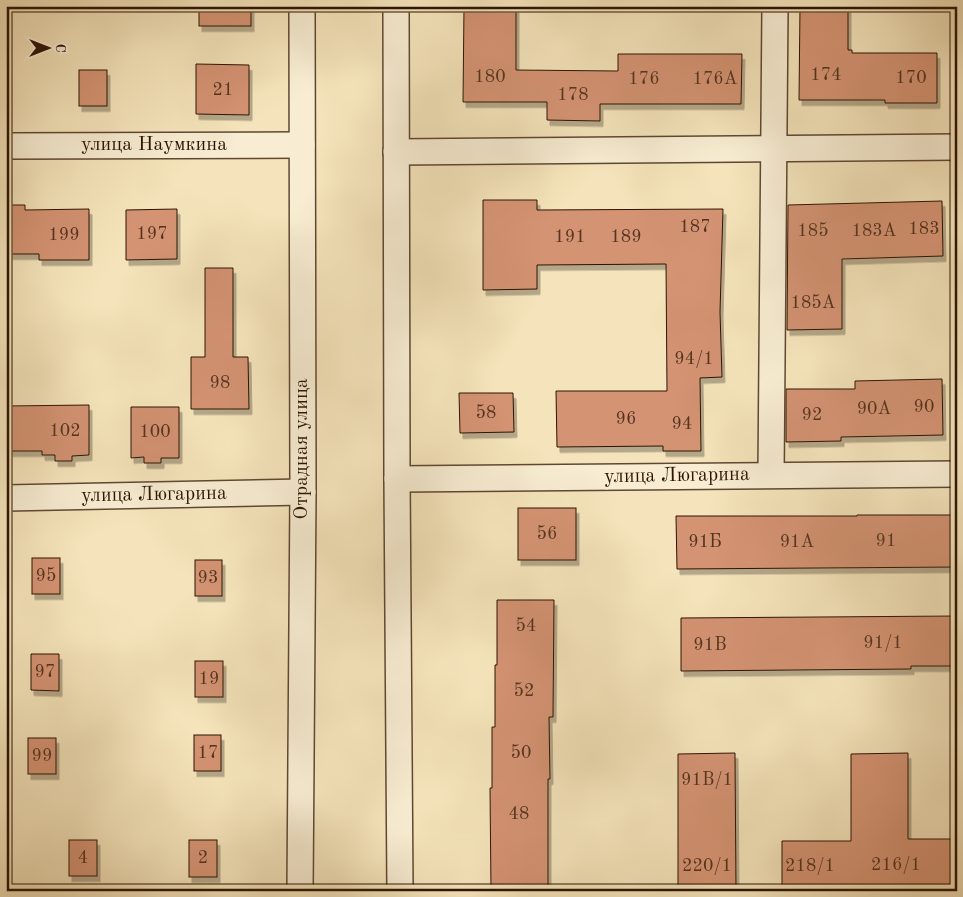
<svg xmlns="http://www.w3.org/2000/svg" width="963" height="897" font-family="'Old Standard TT',serif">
<defs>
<filter id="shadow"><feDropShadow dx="3" dy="5.5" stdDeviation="0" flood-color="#0004"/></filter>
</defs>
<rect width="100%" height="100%" fill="#f5e4bb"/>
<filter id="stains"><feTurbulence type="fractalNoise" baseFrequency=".004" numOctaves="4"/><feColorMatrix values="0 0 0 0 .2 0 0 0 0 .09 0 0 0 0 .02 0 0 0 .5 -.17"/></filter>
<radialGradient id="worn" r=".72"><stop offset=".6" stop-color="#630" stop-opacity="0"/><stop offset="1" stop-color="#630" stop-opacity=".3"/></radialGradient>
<g fill="#d49373" stroke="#2b1403" filter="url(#shadow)">
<rect x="199" y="6" width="52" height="20"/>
<path d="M464,6H516V70L618,71V54H742L741,104H600V121L547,120V102H463Z"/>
<path d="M800,6H848V50H852V53H937V103H885V100H799Z"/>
<path d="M196,64L249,65V115L196,114Z"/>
<rect x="79" y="70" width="28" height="36"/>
<path d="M483,200H537V210L723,209L720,312L722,377L700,378L701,451H663V446L557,447L556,391H667L666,264L537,265V289L483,290Z"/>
<path d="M942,201L943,256L842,259V329L787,330L788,205Z"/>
<path d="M6,205H25V210L89,209V260H39V254H6Z"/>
<path d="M177,209V259L126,260V210Z"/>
<path d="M205,268H233V357H248L249,409H191V357H205Z"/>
<path d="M942,379L943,435L841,437V441L786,442V389H855V381Z"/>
<path d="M459,393H513L514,432L460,433Z"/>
<path d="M89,405V455L72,456V461H55V455H42V451H6V406Z"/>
<path d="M131,407H179V458H161V463H144V457L131,458Z"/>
<rect x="518" y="508" width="58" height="52"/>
<path d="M857,515H957V567L677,569L676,516H857Z"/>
<rect x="32" y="558" width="28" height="36"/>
<rect x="195" y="560" width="27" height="36"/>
<path d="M497,600H554L553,717H549L550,779H548V891H491L490,788H492V727H495V665H497Z"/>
<path d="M957,616V666H911V669L681,671V618Z"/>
<path d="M31,654H59V691L31,690Z"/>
<rect x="195" y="661" width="28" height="36"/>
<rect x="194" y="735" width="27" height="36"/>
<rect x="28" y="738" width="28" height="36"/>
<path d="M735,753L736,891H678V754Z"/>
<path d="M908,753V839H957V891H782V841H851V754Z"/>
<rect x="69" y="840" width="28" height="36"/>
<rect x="189" y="840" width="28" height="37"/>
</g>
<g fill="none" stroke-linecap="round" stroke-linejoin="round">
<defs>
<g id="minor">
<path d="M396,6L397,479L400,891"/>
<path d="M6,146L302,145"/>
<path d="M396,152L957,147"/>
<path d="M771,475L775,6"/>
<path d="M397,479L957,474"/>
<path d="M6,498L303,492"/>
<path d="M300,891L303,492L302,6"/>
</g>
</defs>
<use href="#minor" stroke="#5e4831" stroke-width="28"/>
<use href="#minor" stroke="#f8edd3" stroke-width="25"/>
</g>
<g text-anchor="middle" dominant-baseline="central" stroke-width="5" stroke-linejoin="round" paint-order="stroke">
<g font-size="18" fill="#55341f">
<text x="826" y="75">174</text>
<text x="490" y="77">180</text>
<text x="911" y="78">170</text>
<text x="644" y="79">176</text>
<text x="715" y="79">176А</text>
<text x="223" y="90">21</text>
<text x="573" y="95">178</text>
<text x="695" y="227">187</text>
<text x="924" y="229">183</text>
<text x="813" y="231">185</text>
<text x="874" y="231">183А</text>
<text x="152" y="234">197</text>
<text x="64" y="235">199</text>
<text x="570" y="237">191</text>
<text x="626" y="237">189</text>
<text x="813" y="303">185А</text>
<text x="694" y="359">94/1</text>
<text x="220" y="383">98</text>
<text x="924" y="407">90</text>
<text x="874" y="409">90А</text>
<text x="486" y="413">58</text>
<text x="812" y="415">92</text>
<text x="626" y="419">96</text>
<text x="682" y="424">94</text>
<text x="65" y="431">102</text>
<text x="155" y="432">100</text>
<text x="547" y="534">56</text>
<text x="886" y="541">91</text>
<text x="705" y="542">91Б</text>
<text x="797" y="542">91А</text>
<text x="46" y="576">95</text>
<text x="208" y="578">93</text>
<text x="526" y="626">54</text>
<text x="883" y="643">91/1</text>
<text x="710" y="645">91В</text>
<text x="45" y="672">97</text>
<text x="209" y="679">19</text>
<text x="524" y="691">52</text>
<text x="208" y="753">17</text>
<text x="521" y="753">50</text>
<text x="42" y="756">99</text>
<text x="707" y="780">91В/1</text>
<text x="519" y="814">48</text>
<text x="83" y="858">4</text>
<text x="203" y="858">2</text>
<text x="896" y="865">216/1</text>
<text x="707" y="866">220/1</text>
<text x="810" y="866">218/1</text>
</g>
<g font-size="20" fill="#2b1403" stroke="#f8edd3">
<text x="154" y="145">улица Наумкина</text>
<text transform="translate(302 449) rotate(-90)">Отрадная улица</text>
<text transform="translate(677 476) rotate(-1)">улица Люгарина</text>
<text transform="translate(154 495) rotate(-1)">улица Люгарина</text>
</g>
</g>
<rect width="963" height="897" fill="none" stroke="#f5e4bb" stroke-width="25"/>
<rect x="8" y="8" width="948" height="882" fill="none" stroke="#2b1403" stroke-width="2.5"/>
<rect x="12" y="12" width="938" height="872" fill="none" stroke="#2b1403"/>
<g transform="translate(48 48) rotate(90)" stroke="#f8edd3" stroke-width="4" paint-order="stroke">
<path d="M0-4L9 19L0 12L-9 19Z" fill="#2b1403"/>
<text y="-8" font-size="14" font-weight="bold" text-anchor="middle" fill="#2b1403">С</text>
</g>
<rect width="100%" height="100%" filter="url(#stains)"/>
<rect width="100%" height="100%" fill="url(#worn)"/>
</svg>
